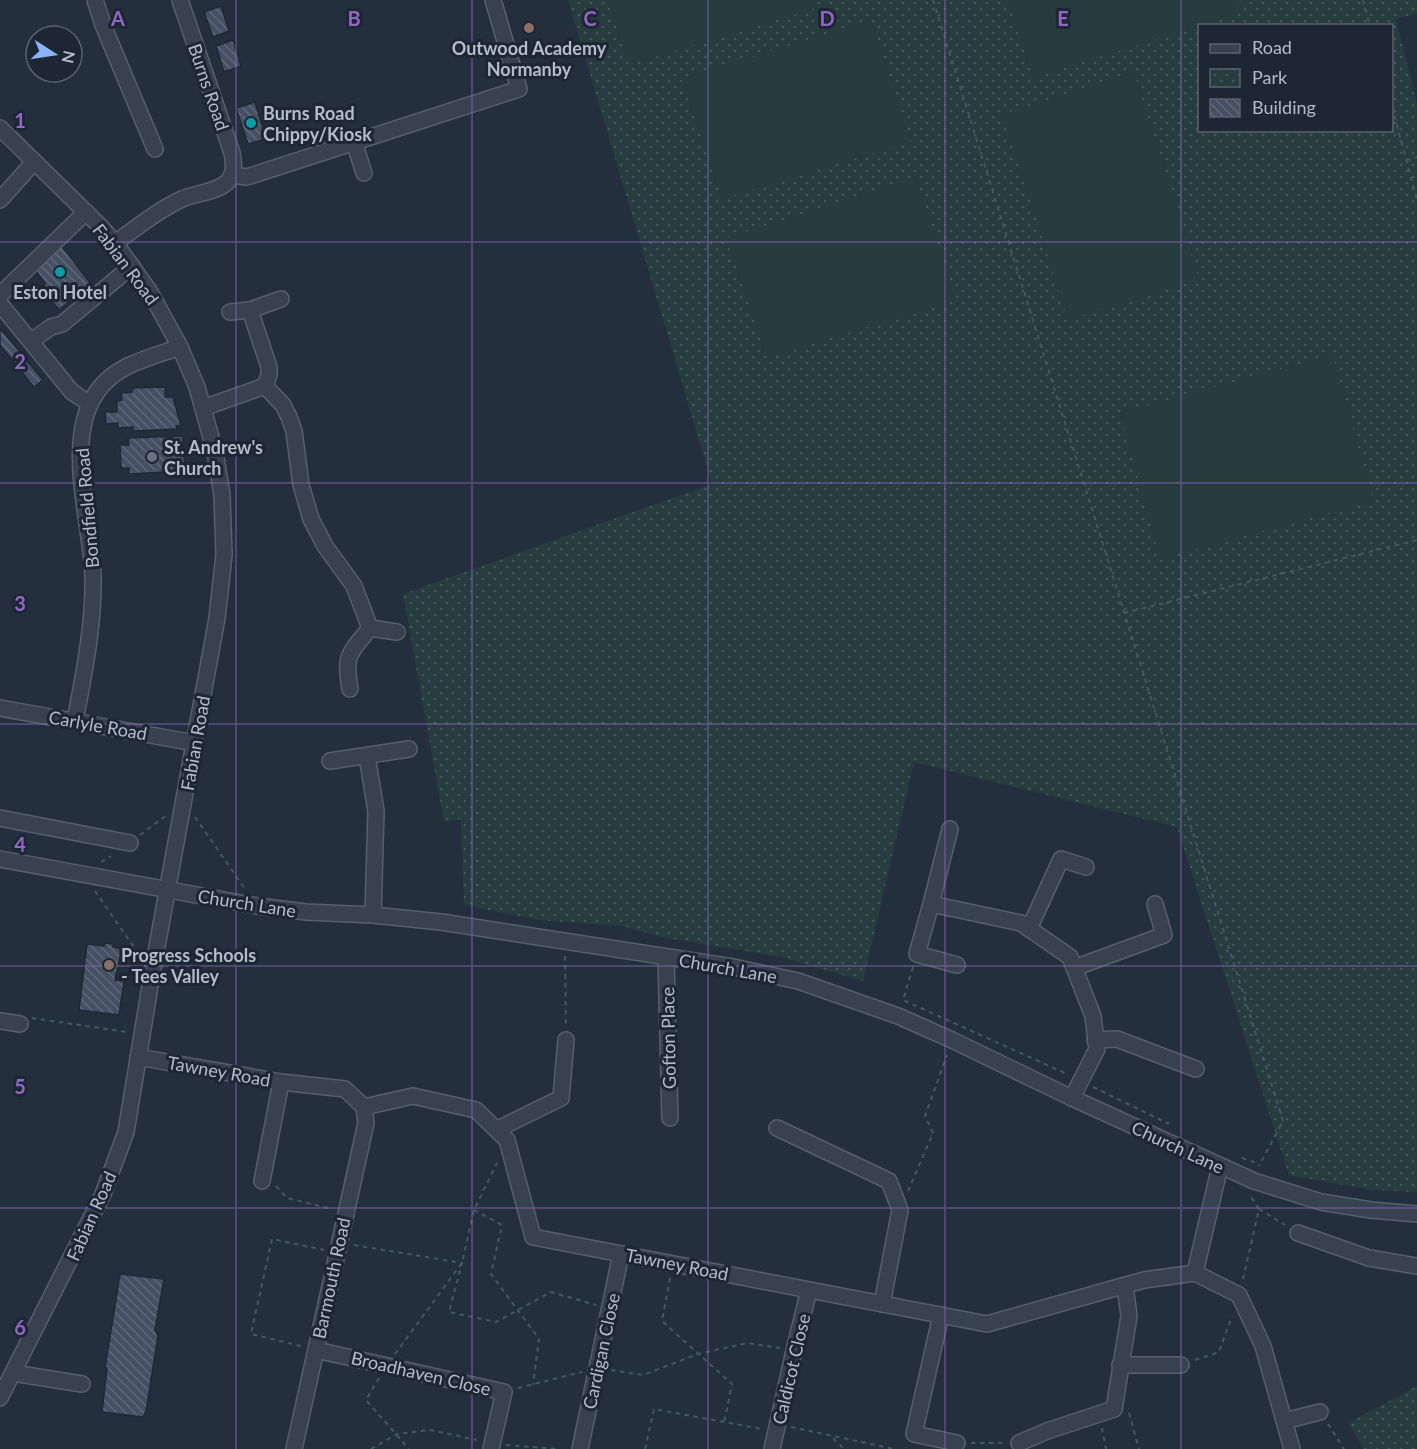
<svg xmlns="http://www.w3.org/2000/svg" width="1417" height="1449" font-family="Lato,sans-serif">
<defs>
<pattern id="park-dots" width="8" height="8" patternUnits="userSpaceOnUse" patternTransform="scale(1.5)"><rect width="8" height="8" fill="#263c3f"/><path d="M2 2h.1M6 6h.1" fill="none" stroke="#435659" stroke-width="1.8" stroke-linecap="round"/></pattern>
<pattern id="building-back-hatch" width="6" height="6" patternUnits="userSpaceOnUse" patternTransform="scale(1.5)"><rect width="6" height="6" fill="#455162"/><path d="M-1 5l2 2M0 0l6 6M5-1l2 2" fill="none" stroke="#5d6877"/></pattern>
</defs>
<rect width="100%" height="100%" fill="#242f3e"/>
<g fill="url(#park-dots)" fill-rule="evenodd">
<path d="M568,0H1417V13L1396,19L1417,104V1192L1371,1190L1289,1175L1177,827L914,762L863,981L782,957L661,937L622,926L538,920L464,905L461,819L444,822L403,594L712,484ZM1200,26H1392V130H1200Z"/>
<path d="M1417,1386V1449H1364L1348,1423Z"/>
</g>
<g fill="#263c3f">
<path d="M607,0H814L817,8L629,65Z"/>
<path d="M1009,0H1239L1242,12L1033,78Z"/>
<path d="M871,20L910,142L722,199L681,79Z"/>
<path d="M1134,72L1199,279L1068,320L1003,114Z"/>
<path d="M916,178L955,300L767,358L726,238Z"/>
<path d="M1333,355L1373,501L1160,559L1120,413Z"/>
</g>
<g fill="url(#building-back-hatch)" stroke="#1f2835" stroke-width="1.5">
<path d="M221,6L229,31L213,37L204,12Z"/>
<path d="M233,40L241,66L224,72L216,46Z"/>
<path d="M255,102L266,139L248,144L236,108Z"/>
<path d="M61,245L91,284L59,310L43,290L45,283L33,267Z"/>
<path d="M0,328L43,380L34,387L0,345Z"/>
<path d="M165,387V397H173L181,426H176L177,429L133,431V427L118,428V423L106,424L105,412H117V401L122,400L121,393L132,392V388Z"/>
<path d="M183,436L185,471L129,474V468H121L120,445H129L128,438Z"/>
<path d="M105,943L113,944V947L122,949L115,980L124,981L119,1015L79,1010L87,944L104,946Z"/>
<path d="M120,1274L164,1279L155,1330L158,1336L146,1411L143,1417L102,1412L107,1368H105Z"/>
</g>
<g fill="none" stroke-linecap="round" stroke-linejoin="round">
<defs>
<g id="minor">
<path d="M95,0L103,25L155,149"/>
<path d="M0,128L100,226L115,243L150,292L180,347L197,387L215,452L222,495L224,555L217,618L152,974L126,1132L103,1194L0,1398"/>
<path d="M354,142L364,173"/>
<path d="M232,175L247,177L519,89L493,0"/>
<path d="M0,200L34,162"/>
<path d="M115,243C136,228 158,210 182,199C195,193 220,192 229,180C235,172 234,162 232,153L180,0"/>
<path d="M0,295L86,212"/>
<path d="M0,304L72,392L90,404"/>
<path d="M230,312L250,310"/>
<path d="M31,341L51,327L62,324L132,266"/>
<path d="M265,386L283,405L289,417L294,431L301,485L311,519L325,546L354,586L370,628L397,632"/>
<path d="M203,408L265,386L269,375V367L250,310L281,299"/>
<path d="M350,689C344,654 349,654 370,628"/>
<path d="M0,708L195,743"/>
<path d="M75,721C84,673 94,625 93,576C91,511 50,403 128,366C145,358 163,353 180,347"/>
<path d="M367,756L376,811L373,915"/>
<path d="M330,761L409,749"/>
<path d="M0,818L130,843"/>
<path d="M950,829L931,904L1021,923L1070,957L1093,1016L1097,1049L1072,1098"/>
<path d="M0,859L257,906L306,912L373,915L441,922L733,967L798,981L898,1016L952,1040L1072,1098L1254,1181L1321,1202L1371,1210L1417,1214"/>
<path d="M931,904L917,954L957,965"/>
<path d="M1029,929L1061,859L1086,867"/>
<path d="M666,958L670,1118"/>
<path d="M1074,968L1164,935L1155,904"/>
<path d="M0,1021L20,1024"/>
<path d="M1095,1040L1117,1039L1196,1069"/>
<path d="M138,1057L281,1082L345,1089L364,1107"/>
<path d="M364,1107L413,1096L476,1110L507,1140L533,1237L987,1324L1144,1280L1195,1273L1220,1166"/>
<path d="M777,1128L889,1181L900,1210L882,1304"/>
<path d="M498,1129L561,1098L566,1040"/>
<path d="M262,1181L281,1082"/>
<path d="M1298,1233L1369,1258L1417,1266"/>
<path d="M1195,1273L1239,1295L1263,1346L1292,1449"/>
<path d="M941,1315L914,1434L957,1443"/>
<path d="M316,1350L504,1392L491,1449"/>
<path d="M1120,1365H1181"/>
<path d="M13,1373L82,1384"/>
<path d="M1284,1421L1320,1412"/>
<path d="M1019,1443L1047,1431L1114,1409L1129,1316L1125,1286"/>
<path d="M294,1449L366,1123L364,1107"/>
<path d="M580,1449L621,1254"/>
<path d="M772,1449L794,1351L809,1290"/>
</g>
</defs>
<use href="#minor" stroke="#565f6c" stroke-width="18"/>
<g stroke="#44595c" stroke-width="2" stroke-dasharray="4.5 4.5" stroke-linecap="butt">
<path d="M933,0L1283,1121L1259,1166"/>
<path d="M1363,0L1370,26"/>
<path d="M1392,107L1417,200"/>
<path d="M1406,161L1417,157"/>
<path d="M1124,613L1417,540"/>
<path d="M195,817L245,889"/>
<path d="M140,835L167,815"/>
<path d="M101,862L111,856"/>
<path d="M95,891L140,956"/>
<path d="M565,956L566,1025"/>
<path d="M913,967L903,1000L1067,1074"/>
<path d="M32,1018L127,1032"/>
<path d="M1093,1087L1169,1124"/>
<path d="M1242,1158L1259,1164"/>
<path d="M276,1186L287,1198L332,1209"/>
<path d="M908,1191L933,1133L925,1116L947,1055"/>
<path d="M1259,1209L1285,1225"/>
<path d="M474,1210L502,1225L491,1274L539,1339L533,1385"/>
<path d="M354,1245L462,1263L449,1312L496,1322L551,1292L596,1305"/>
<path d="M670,1278L662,1321L732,1384L724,1423"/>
<path d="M1243,1279L1259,1209L1251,1197"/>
<path d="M301,1346L251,1334L272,1239L324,1250"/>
<path d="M395,1354L462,1263L474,1210L497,1163"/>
<path d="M1195,1360L1219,1352L1232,1316"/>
<path d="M611,1370L643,1375L698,1354L747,1343L780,1348"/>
<path d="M379,1378L366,1400L409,1449"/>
<path d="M518,1388L582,1372"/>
<path d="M1129,1413L1139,1449"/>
<path d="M1328,1424L1344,1449"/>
<path d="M791,1427L894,1449"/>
<path d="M1102,1428L1106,1449"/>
<path d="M833,1438L844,1449"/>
<path d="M971,1443H1005"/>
<path d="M506,1445L557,1449"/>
<path d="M371,1449L397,1434L430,1430L477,1440"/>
<path d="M645,1449L654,1409L762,1429"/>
</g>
<use href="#minor" stroke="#38414e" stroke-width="15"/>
</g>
<path fill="none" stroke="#9266c3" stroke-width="1.5" stroke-opacity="0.55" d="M236,0V1449M472,0V1449M708,0V1449M945,0V1449M1181,0V1449M0,242H1417M0,483H1417M0,724H1417M0,966H1417M0,1208H1417"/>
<g fill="#8d6e63" stroke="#1d2633" stroke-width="2">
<circle cx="529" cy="28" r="6"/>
<circle cx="109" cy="965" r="6"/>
</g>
<g fill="#0f9aa8" stroke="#1d2633" stroke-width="2">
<circle cx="251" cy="123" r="6"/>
<circle cx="60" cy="272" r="6"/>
</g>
<circle fill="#6b7280" stroke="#1d2633" stroke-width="2" cx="152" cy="457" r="6"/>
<g text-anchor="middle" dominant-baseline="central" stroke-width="6" stroke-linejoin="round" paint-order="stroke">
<g font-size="18" font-weight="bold" fill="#b4bcc9" stroke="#1d2633" text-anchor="start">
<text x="529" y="48" text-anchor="middle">Outwood Academy<tspan x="529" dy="21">Normanby</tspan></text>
<text x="263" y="113">Burns Road<tspan x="263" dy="21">Chippy/Kiosk</tspan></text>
<text x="60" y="292" text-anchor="middle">Eston Hotel</text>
<text x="164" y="447">St. Andrew's<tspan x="164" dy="21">Church</tspan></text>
<text x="121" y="955">Progress Schools<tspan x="121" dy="21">- Tees Valley</tspan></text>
</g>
<g font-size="18" fill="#b4bcc9" stroke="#1d2633">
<text transform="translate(209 87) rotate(71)">Burns Road</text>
<text transform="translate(126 264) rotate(53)">Fabian Road</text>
<text transform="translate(87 508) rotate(-95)">Bondfield Road</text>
<text transform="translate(98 725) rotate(10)">Carlyle Road</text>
<text transform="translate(195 743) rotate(-80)">Fabian Road</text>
<text transform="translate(247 903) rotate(9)">Church Lane</text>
<text transform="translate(728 968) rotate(10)">Church Lane</text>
<text transform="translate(668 1038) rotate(-91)">Gofton Place</text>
<text transform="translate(219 1071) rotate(10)">Tawney Road</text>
<text transform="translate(1178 1147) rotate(25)">Church Lane</text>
<text transform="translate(91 1216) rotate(-66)">Fabian Road</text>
<text transform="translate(677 1264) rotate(11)">Tawney Road</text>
<text transform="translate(331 1278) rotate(-78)">Barmouth Road</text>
<text transform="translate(601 1351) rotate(-78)">Cardigan Close</text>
<text transform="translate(791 1369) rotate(-77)">Caldicot Close</text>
<text transform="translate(421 1373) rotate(13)">Broadhaven Close</text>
</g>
</g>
<g font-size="20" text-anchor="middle" font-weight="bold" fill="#9266c3" stroke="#1d2633" stroke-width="6" stroke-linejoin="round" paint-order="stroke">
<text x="118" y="26">A</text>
<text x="354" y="26">B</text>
<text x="590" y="26">C</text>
<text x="827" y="26">D</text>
<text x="1063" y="26">E</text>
<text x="20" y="128">1</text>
<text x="20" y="369">2</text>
<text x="20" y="611">3</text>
<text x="20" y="852">4</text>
<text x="20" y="1094">5</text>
<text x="20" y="1335">6</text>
</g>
<rect x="1198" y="24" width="195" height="108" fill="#1d2633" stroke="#59626f" stroke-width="1.5"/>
<rect x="1210" y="44" width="30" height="9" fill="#38414e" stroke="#59626f" stroke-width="1.5"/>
<text x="1252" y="54" font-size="18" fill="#b4bcc9">Road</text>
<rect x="1210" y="69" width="30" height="18" fill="url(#park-dots)" stroke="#59626f" stroke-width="1.5"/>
<text x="1252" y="84" font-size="18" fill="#b4bcc9">Park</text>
<rect x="1210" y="99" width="30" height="18" fill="url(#building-back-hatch)" stroke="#59626f" stroke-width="1.5"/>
<text x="1252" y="114" font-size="18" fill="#b4bcc9">Building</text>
<g transform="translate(54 54) rotate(102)"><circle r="28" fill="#1d2633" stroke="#59626f" stroke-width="1.5"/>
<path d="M0-4.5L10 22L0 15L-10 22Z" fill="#8ab4f8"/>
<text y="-9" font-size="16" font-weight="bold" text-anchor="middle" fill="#b4bcc9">N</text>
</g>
</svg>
